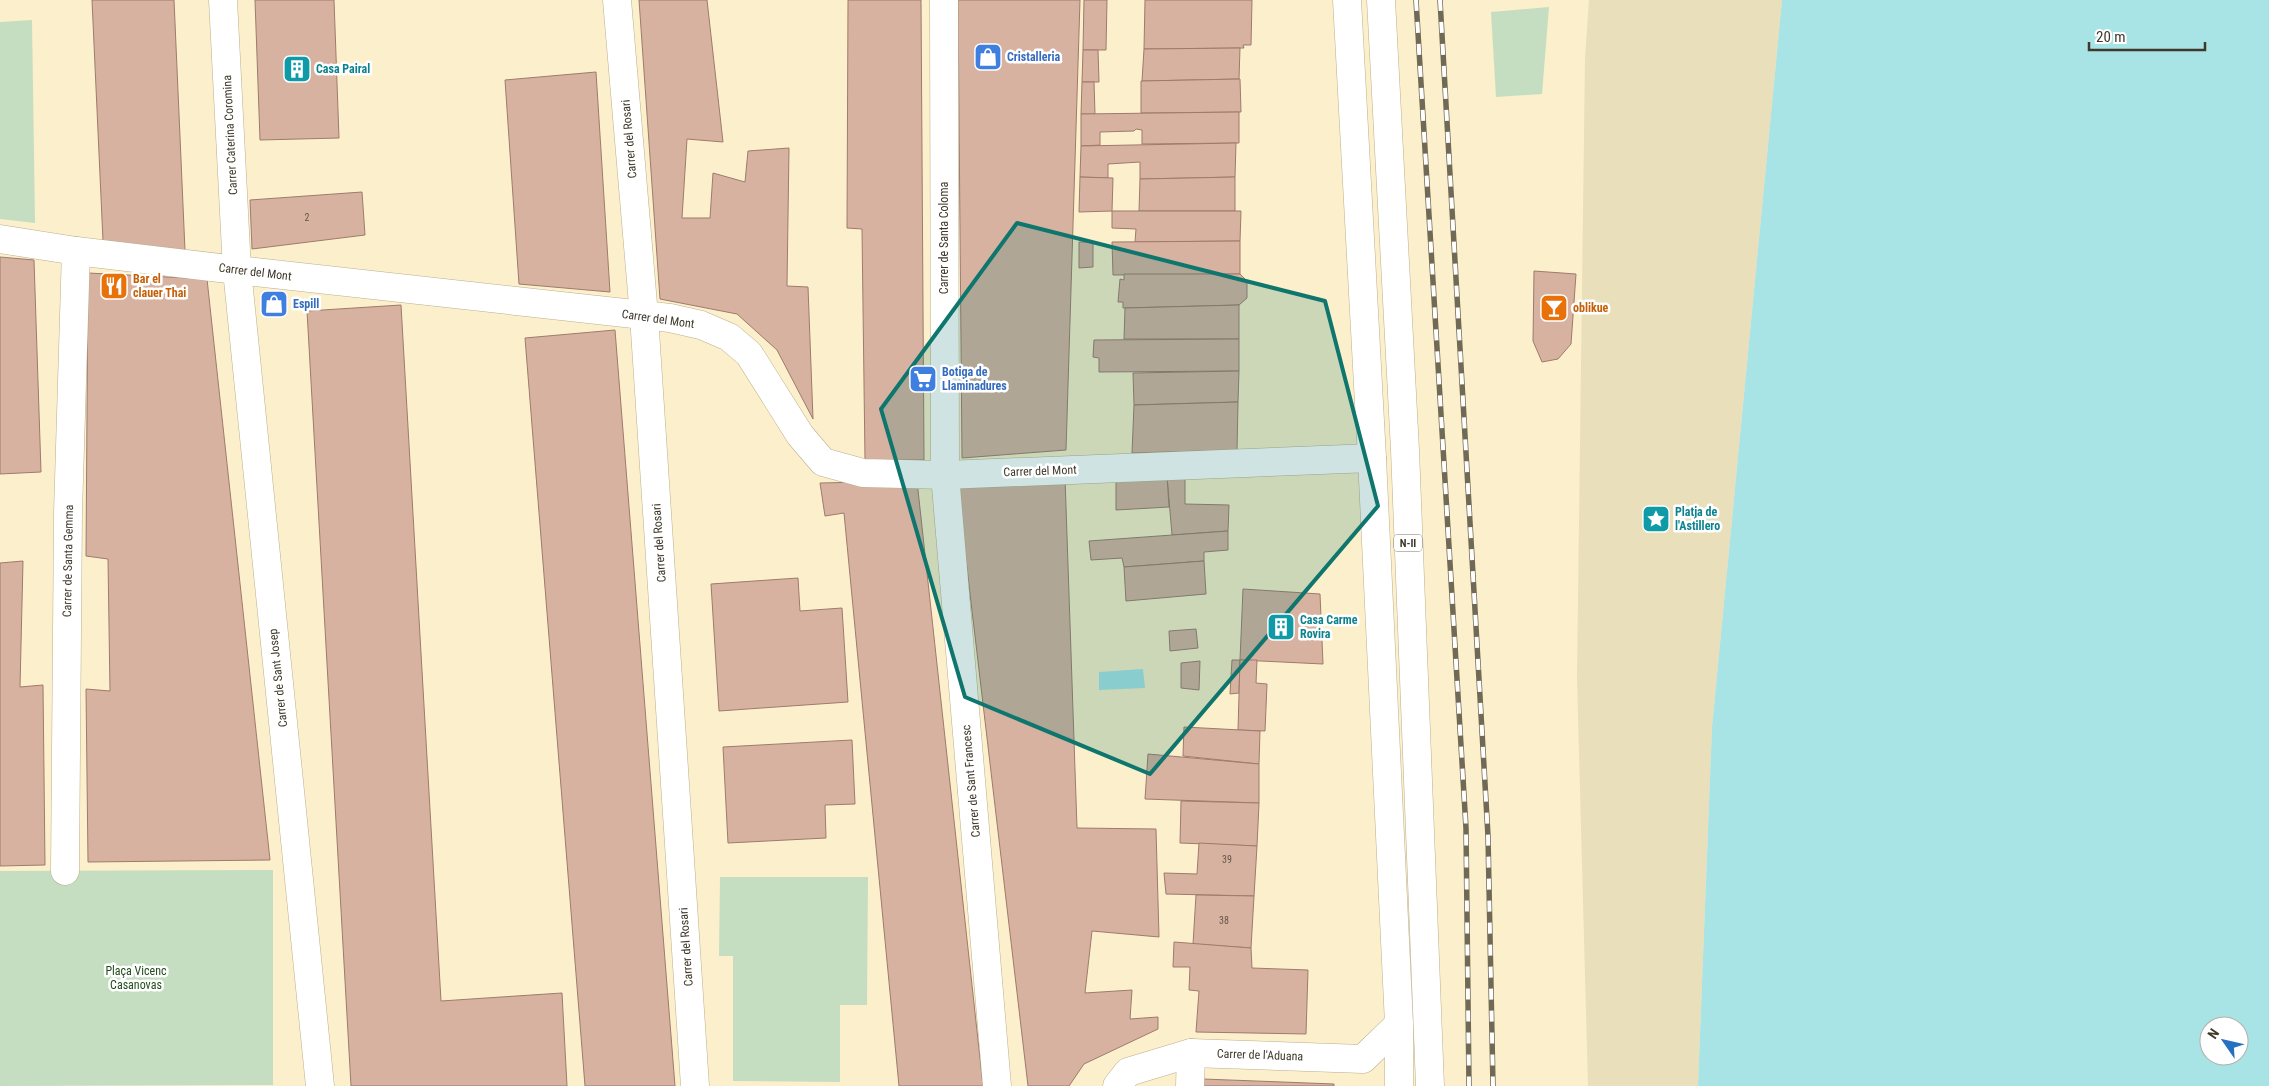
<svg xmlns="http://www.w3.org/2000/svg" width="2269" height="1086" font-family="'Roboto Condensed',sans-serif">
<rect width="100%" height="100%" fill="#fcefcb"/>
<g fill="#c5dec1">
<path d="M1549,7L1542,94L1496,97L1491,12Z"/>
<path d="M32,20L35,223L0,219V22Z"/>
<path d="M273,870V1085L0,1086V871Z"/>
<path d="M720,877H868L867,1005H840V1082L733,1081V956H719Z"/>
</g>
<path fill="#e9dfbb" d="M1589,0H1782L1712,727L1698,1086H1588L1577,678L1585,58Z"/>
<g fill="#a8e3e6" fill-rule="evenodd">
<path d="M1782,0H2269V1086H1698L1712,727ZM2209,1026H2239V1056H2209Z"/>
<path d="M1143,669L1145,688L1099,690V672Z"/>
</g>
<g fill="#d7b2a1" stroke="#9e7b6c">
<path d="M92,0H174L185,251L103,241Z"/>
<path d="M255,0H334L339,138L260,140Z"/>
<path d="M639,0H707L723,142L687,139L682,218H710L713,173L745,182L748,151L789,148L787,286L808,287L813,419L777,350L737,314L660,299Z"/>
<path d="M848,0H921L924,460H865L862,229L847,228Z"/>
<path d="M958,0H1080L1066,450L962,458Z"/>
<path d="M1084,0H1107L1106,50H1083Z"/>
<path d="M1145,0H1252L1251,45H1243L1244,48H1240L1144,49Z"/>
<path d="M1240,48L1239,79L1142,81L1144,49Z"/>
<path d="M1083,50H1098L1099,82H1082Z"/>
<path d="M596,72L610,292L519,284L505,80Z"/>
<path d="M1240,79L1241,112L1141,113V81Z"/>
<path d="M1082,82H1094L1095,114H1081Z"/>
<path d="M1239,112V143L1142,144V130L1136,129L1134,131L1100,132V145L1081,146V114Z"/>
<path d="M1236,143L1235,177L1140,179V162L1108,164V178L1080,177L1081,146Z"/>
<path d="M1080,177L1113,178L1112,211L1079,212Z"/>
<path d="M1235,177V211H1139L1140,179Z"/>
<path d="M362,192L365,235L252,249L250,200Z"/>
<path d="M1112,211H1241L1240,241L1135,242L1136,229L1112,228Z"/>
<path d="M1240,241V274L1113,275L1112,242Z"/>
<path d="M1079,242H1093V267L1079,268Z"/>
<path d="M0,257L34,260L41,472L0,474Z"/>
<path d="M1534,271L1576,274L1571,344L1558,359L1542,362L1533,341Z"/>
<path d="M88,273L207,279L270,860L88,862L86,689L110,691L108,559L86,556Z"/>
<path d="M1124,274H1240L1247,281V298L1239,305L1123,308V302H1118L1120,279L1124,280Z"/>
<path d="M401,305L441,1001L562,993L567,1086H351L307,311Z"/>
<path d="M1239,305V339H1124L1125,308Z"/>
<path d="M615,330L675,1086H585L525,338Z"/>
<path d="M1239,339V371L1099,372V358L1093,357L1094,340Z"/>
<path d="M1239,371L1238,402L1134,405L1133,373Z"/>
<path d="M1238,402L1237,450L1132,453L1134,405Z"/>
<path d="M1185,475V504L1229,505L1228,531L1172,535L1167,476Z"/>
<path d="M1167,476L1169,507L1116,510V479Z"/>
<path d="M1065,477L1077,828L1156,829L1159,937L1092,931L1085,993L1132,990L1130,1019L1158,1017V1029L1084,1064L1069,1086H1028L957,483Z"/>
<path d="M917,481L983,1086H899L844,513L825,516L820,483Z"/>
<path d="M1228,531V550L1204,552V561L1124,567L1122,558L1091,560L1089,541Z"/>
<path d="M23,561L20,687L43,685L45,865L0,866V563Z"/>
<path d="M1204,561L1206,594L1126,601L1124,567Z"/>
<path d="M798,578L800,611L842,608L848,702L719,711L711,584Z"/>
<path d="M1243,589L1320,594L1323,664L1240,660Z"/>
<path d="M1196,629L1198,648L1170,651L1169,631Z"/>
<path d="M1232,660H1240L1239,693L1230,694Z"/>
<path d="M1240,660H1257L1256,683L1267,684L1265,731L1238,730Z"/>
<path d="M1200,661L1199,690L1181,688V663Z"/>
<path d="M1184,727L1260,731L1259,764L1183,756Z"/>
<path d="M852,740L855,804L825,805L826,838L728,843L723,747Z"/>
<path d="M1148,754L1259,764V803L1145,799Z"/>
<path d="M1181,801L1259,803L1257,846L1180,843Z"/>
<path d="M1199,843L1257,846L1254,896L1166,894L1164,873L1197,874Z"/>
<path d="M1196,895L1254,896L1251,948L1193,944Z"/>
<path d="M1174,942L1251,948L1252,968L1308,970L1306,1034L1196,1032L1199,991L1189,990L1190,967H1173Z"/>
<path d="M1203,1079L1334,1084V1086H1203Z"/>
</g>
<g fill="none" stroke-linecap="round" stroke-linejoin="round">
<defs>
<g id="minor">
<path d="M223,0L237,270L320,1086"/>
<path d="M617,0L644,316L695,1086"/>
<path d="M944,0L945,475L997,1086"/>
<path d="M0,239L76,251L237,270L670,318L701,325L729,337L749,354L800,435L823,462L863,473L945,475L1372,458"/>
<path d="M65,871L68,513L76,251"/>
<path d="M1117,1086L1128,1072L1191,1053L1363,1059L1399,1024"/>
<path d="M1190,1086L1191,1053"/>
</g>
<g id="major">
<path d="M1347,0L1372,458L1399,1024V1086"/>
<path d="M1381,0L1405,450L1430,1086"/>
</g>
</defs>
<use href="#minor" stroke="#bbaf8d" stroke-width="29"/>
<use href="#major" stroke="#bbaf8d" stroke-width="29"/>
<use href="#minor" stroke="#fff" stroke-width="28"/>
<use href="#major" stroke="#fff" stroke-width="28"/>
<defs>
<g id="rail">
<path d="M1416,0L1466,828L1469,1086"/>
<path d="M1440,0L1488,836L1493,1086"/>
</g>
</defs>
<use href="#rail" stroke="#706955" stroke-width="5.5"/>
<use href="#rail" stroke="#fff" stroke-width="4" stroke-dasharray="11" stroke-linecap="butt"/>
</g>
<path fill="#0f766e" fill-opacity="0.2" stroke="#0f766e" stroke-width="4" stroke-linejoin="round" d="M1017,223L1325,301L1378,506L1150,774L965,697L881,409Z"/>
<defs>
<symbol id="shop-square" viewBox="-11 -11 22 22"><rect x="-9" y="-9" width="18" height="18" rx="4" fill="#3f7fe0" stroke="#fff"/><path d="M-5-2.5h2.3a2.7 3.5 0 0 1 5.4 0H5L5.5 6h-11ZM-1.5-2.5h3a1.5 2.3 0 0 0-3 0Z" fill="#fff"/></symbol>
<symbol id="building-square" viewBox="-11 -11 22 22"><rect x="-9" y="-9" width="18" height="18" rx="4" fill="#0f9aa8" stroke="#fff"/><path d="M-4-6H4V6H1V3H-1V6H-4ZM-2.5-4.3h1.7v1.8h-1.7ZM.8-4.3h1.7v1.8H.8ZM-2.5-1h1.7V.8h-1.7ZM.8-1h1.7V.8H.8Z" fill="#fff"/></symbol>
<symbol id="restaurant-square" viewBox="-11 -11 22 22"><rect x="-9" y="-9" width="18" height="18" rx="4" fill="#e8710a" stroke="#fff"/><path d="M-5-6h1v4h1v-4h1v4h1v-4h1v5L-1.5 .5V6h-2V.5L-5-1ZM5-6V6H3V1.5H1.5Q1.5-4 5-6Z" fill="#fff"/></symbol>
<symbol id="bar-square" viewBox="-11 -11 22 22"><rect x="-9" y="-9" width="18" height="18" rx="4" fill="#e8710a" stroke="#fff"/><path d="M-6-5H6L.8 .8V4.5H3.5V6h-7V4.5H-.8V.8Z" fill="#fff"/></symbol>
<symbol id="supermarket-square" viewBox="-11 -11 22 22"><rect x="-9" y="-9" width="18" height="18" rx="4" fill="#3f7fe0" stroke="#fff"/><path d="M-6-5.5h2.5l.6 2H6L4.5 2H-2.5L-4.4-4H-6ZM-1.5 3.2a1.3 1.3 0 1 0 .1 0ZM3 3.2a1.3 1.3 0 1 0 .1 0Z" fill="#fff"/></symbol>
<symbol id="sight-square" viewBox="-11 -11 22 22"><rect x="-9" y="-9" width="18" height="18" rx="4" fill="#0f9aa8" stroke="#fff"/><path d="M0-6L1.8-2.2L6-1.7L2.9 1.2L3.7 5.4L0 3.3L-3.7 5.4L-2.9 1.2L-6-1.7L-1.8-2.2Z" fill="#fff"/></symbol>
</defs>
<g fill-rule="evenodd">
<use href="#shop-square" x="972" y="41" width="32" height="32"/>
<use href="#building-square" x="281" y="53" width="32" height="32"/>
<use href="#restaurant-square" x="98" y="270" width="32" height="32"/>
<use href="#shop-square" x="258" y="288" width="32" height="32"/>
<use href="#bar-square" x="1538" y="292" width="32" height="32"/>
<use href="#supermarket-square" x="907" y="363" width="32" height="32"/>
<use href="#sight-square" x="1640" y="503" width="32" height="32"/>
<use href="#building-square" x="1265" y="611" width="32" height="32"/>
</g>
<g text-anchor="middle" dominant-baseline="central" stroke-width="5" stroke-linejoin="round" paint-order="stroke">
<g font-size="10" fill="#645748">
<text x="307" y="217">2</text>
<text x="1227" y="859">39</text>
<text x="1224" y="920">38</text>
</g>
<rect fill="#fff" stroke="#78746b" stroke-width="1" x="1394" y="534.5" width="28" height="17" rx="4"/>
<g font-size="11" font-weight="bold" fill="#3e392b">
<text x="1408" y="543">N-II</text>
</g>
<g font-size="12" font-weight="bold" fill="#366cbe" stroke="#fff" text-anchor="start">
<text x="1007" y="57">Cristalleria</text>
<text x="293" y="304">Espill</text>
<text x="942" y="372">Botiga de<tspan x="942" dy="14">Llaminadures</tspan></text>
</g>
<g font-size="12" font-weight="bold" fill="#0d838f" stroke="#fff" text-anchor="start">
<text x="316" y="69">Casa Pairal</text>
<text x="1675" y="512">Platja de<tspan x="1675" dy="14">l'Astillero</tspan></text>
<text x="1300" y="620">Casa Carme<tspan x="1300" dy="14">Rovira</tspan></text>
</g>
<g font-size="12" fill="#3e392b" stroke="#fff">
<text transform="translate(230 135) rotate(-93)">Carrer Caterina Coromina</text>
<text transform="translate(629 139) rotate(-95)">Carrer del Rosari</text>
<text transform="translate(944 238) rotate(-90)">Carrer de Santa Coloma</text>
<text transform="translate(255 272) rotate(7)">Carrer del Mont</text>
<text transform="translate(658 319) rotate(8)">Carrer del Mont</text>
<text transform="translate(1040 471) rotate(-2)">Carrer del Mont</text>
<text transform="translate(659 543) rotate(-94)">Carrer del Rosari</text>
<text transform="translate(68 561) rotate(-89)">Carrer de Santa Gemma</text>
<text transform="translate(278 678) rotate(-96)">Carrer de Sant Josep</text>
<text transform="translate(971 781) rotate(-95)">Carrer de Sant Francesc</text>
<text transform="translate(686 947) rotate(-94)">Carrer del Rosari</text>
<text transform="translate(1260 1055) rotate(2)">Carrer de l'Aduana</text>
</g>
<g font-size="12" font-weight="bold" fill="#c56008" stroke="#fff" text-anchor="start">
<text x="133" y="279">Bar el<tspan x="133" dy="14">clauer Thai</tspan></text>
<text x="1573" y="308">oblikue</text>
</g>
<g font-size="12" fill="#214c1b" stroke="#fff">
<text x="136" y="971">Plaça Vicenc<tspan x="136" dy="14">Casanovas</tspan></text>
</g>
</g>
<g transform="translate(2224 1041) rotate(304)"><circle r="24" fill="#ffffff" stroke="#b2b0aa"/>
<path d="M0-4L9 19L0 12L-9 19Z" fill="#2570c0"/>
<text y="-8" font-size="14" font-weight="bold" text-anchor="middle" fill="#3e392b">N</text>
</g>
<path d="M2089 42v8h116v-8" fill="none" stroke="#3e392b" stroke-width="2.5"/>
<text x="2096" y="42" font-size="15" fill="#3e392b" stroke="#ffffff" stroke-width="4" paint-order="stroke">20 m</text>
</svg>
